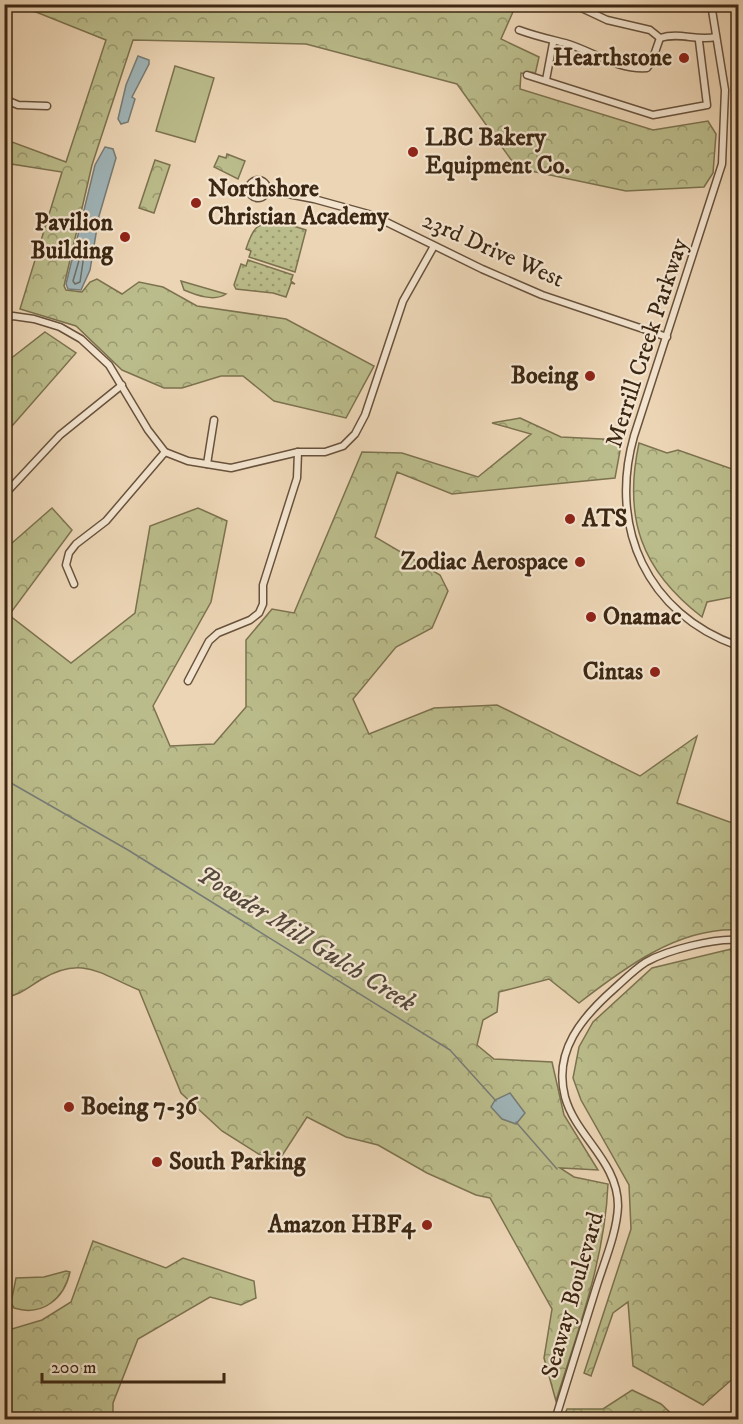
<svg xmlns="http://www.w3.org/2000/svg" width="743" height="1424" font-family="'IM FELL DW Pica',serif">
<defs>
<pattern id="grass-dots" width="8" height="8" patternUnits="userSpaceOnUse" patternTransform="scale(1.5)"><rect width="8" height="8" fill="#bbbc8b"/><path d="M2 2h.1M6 6h.1" fill="none" stroke="#999970" stroke-width="1.8" stroke-linecap="round"/></pattern>
<pattern id="forest-crowns" width="20" height="18" patternUnits="userSpaceOnUse" patternTransform="scale(1.5)"><rect width="20" height="18" fill="#bbbc8b"/><path d="M2 6a3 3 0 1 1 6 0M12 15a3 3 0 1 1 6 0" fill="none" stroke="#999970"/></pattern>
</defs>
<rect width="100%" height="100%" fill="#ecd5b5"/>
<filter id="stains"><feTurbulence type="fractalNoise" baseFrequency=".00333" numOctaves="4"/><feColorMatrix values="0 0 0 0 .2 0 0 0 0 .09 0 0 0 0 .02 0 0 0 .5 -.17"/></filter>
<radialGradient id="worn" r=".72"><stop offset=".6" stop-color="#630" stop-opacity="0"/><stop offset="1" stop-color="#630" stop-opacity=".3"/></radialGradient>
<g fill="url(#grass-dots)" stroke="#7c724f" stroke-width="1.5">
<path d="M281,222L306,230L295,272L249,257L251,251L246,249C253,227 257,222 281,222Z"/>
<path d="M248,260L293,275L291,281L295,284L291,283L286,297L273,293L236,289L234,285L241,264L246,266Z"/>
</g>
<g fill="url(#forest-crowns)" stroke="#7c724f" stroke-width="1.5">
<path d="M5,4L516,5L501,39L539,57L535,75L521,73L520,89L653,130L708,121L716,134L713,173L704,187L626,191L517,168L457,84L306,44L133,40L92,165L64,286L66,290L82,292L90,282L97,279L122,294L139,282L163,287L197,306L286,319L374,366L346,418L274,401L243,376H221L182,388H164L122,370L76,326L20,309L62,172L5,163L4,139L66,162L106,40L26,8L5,10Z"/>
<path d="M227,154L245,161L238,179L214,167L219,156L226,158Z"/>
<path d="M155,160L170,165L154,213L139,208Z"/>
<path d="M45,332L76,353L5,434V363Z"/>
<path d="M520,418L561,437L622,440L615,478L452,494L397,472L375,537L440,575L448,591L432,628L396,647L353,699L369,734L434,708L497,705L640,776L697,736L677,803L738,825V930C679,927 624,968 579,1003L549,979L499,992L497,1012L483,1020L477,1045L494,1059L552,1062L564,1115L598,1170L560,1168L574,1177L608,1184C605,1259 578,1330 556,1401L544,1358L552,1309L490,1198L476,1195L427,1173L378,1145L346,1137L307,1117L276,1165L222,1131L181,1093L139,990C100,974 82,955 42,979C30,986 19,996 5,997L4,550L52,508L72,530L9,615L71,663L135,613L150,526L198,508L227,521L211,602L153,706L170,746L214,744L246,707V640L272,609L294,613L362,452L402,453L478,477L531,434L492,423Z"/>
<path d="M639,443L667,453L678,450L732,469H738V596L707,602L702,617C641,570 623,518 639,443Z"/>
<path d="M731,949L738,950V1374L703,1405L633,1366L628,1302L613,1313L591,1376L584,1373L631,1229L629,1185L581,1100L573,1078L579,1047L593,1022L652,968Z"/>
<path d="M93,1241L166,1268L183,1258L254,1281L256,1298L241,1305L210,1297L138,1339L113,1403V1419H5V1331L42,1320L71,1302Z"/>
<path d="M66,1271L70,1272C64,1299 42,1317 14,1308L11,1303L16,1278L44,1277Z"/>
<path d="M632,1390L661,1404L677,1419H563L567,1409H603Z"/>
</g>
<g fill="#bbbc8b" stroke="#7c724f" stroke-width="1.5">
<path d="M175,66L214,78L195,142L156,131Z"/>
<path d="M181,281L226,294C214,302 196,295 184,290Z"/>
</g>
<g fill="#9fb5b9" stroke="#777c77" stroke-width="1.5">
<path d="M138,56L149,60V64L132,97L135,99L128,122L121,124L118,119L126,85Z"/>
<path d="M105,147L113,149L116,158L99,216L90,270L81,290L68,289L66,284L95,165Z"/>
<path d="M510,1093L525,1113L516,1124L502,1119L491,1107L495,1100Z"/>
</g>
<g fill="none" stroke-linecap="round" stroke-linejoin="round">
<path stroke="#6e6e66" stroke-width="1.5" d="M84,255L80,282L75,284L73,281L80,257Z"/>
<g stroke="#777c77" stroke-width="1.5">
<path d="M4,779L128,850L450,1050L496,1101"/>
<path d="M516,1122L557,1169"/>
</g>
<defs>
<g id="minor">
<path d="M573,4L607,20L650,30L660,38C680,32 696,41 716,37"/>
<path d="M711,4L725,90L722,164L634,436C608,527 647,614 738,646"/>
<path d="M519,30C535,36 549,39 565,43C593,51 616,70 647,68L652,61L660,38"/>
<path d="M527,75L653,115L707,105L699,41"/>
<path d="M546,80L553,43"/>
<path d="M4,99L18,105L47,106"/>
<circle cx="258" cy="189" r="9"/>
<path d="M267,190L314,199L372,215L482,269L542,295L667,337"/>
<path d="M4,319L13,316L34,319L60,327L81,339L109,365L148,430L165,452L188,461L231,468L298,452H325L343,446L355,434L365,415L403,301L434,246"/>
<path d="M207,464L214,420"/>
<path d="M4,495L60,435L122,385"/>
<path d="M74,584L66,565L69,553L76,544L106,521L165,452"/>
<path d="M188,681L209,641L218,633L250,620L259,613L263,604V585L297,478L298,452"/>
<path d="M555,1420C569,1375 583,1330 597,1285C605,1260 617,1232 618,1206C618,1161 576,1137 565,1097C553,1051 582,1017 615,988C625,979 635,969 646,962C667,950 715,938 738,940"/>
</g>
</defs>
<use href="#minor" stroke="#68523c" stroke-width="9"/>
<use href="#minor" stroke="#f3e4cf" stroke-width="6"/>
</g>
<g fill="#8f2418" stroke="#f3e4cf" stroke-width="2">
<circle cx="684" cy="58" r="6"/>
<circle cx="413" cy="152" r="6"/>
<circle cx="196" cy="203" r="6"/>
<circle cx="125" cy="237" r="6"/>
<circle cx="590" cy="376" r="6"/>
<circle cx="570" cy="519" r="6"/>
<circle cx="580" cy="562" r="6"/>
<circle cx="591" cy="617" r="6"/>
<circle cx="655" cy="672" r="6"/>
<circle cx="69" cy="1107" r="6"/>
<circle cx="157" cy="1162" r="6"/>
<circle cx="427" cy="1225" r="6"/>
</g>
<g text-anchor="middle" dominant-baseline="central" stroke-width="4.5" stroke-linejoin="round" paint-order="stroke">
<g font-size="24" font-weight="bold" fill="#3c2713" stroke="#f3e4cf" text-anchor="end">
<text x="672" y="58">Hearthstone</text>
<text x="425" y="138" text-anchor="start">LBC Bakery<tspan x="425" dy="28">Equipment Co.</tspan></text>
<text x="208" y="189" text-anchor="start">Northshore<tspan x="208" dy="28">Christian Academy</tspan></text>
<text x="113" y="223">Pavilion<tspan x="113" dy="28">Building</tspan></text>
<text x="578" y="376">Boeing</text>
<text x="582" y="519" text-anchor="start">ATS</text>
<text x="568" y="562">Zodiac Aerospace</text>
<text x="603" y="617" text-anchor="start">Onamac</text>
<text x="643" y="672">Cintas</text>
<text x="81" y="1107" text-anchor="start">Boeing 7-36</text>
<text x="169" y="1162" text-anchor="start">South Parking</text>
<text x="415" y="1225">Amazon HBF4</text>
</g>
<g font-size="24" fill="#3c2713" stroke="#f3e4cf">
<text transform="translate(493 250) rotate(24)">23rd Drive West</text>
<text transform="translate(647 343) rotate(-72)">Merrill Creek Parkway</text>
<text transform="translate(573 1295) rotate(-74)">Seaway Boulevard</text>
</g>
<g font-size="26" font-style="italic" fill="#554a3c" stroke="#f3e4cf">
<text transform="translate(306 939) rotate(32)">Powder Mill Gulch Creek</text>
</g>
</g>
<rect width="743" height="1424" fill="none" stroke="#ecd5b5" stroke-width="24"/>
<rect x="6" y="6" width="731" height="1412" fill="none" stroke="#3c2713" stroke-width="3"/>
<rect x="12" y="12" width="719" height="1400" fill="none" stroke="#3c2713" stroke-width="1.5"/>
<path d="M42 1373v9h182v-9" fill="none" stroke="#3c2713" stroke-width="3"/>
<text x="51" y="1373" font-size="18" fill="#3c2713" stroke="#f3e4cf" stroke-width="4.5" paint-order="stroke">200 m</text>
<rect width="100%" height="100%" filter="url(#stains)"/>
<rect width="100%" height="100%" fill="url(#worn)"/>
</svg>
